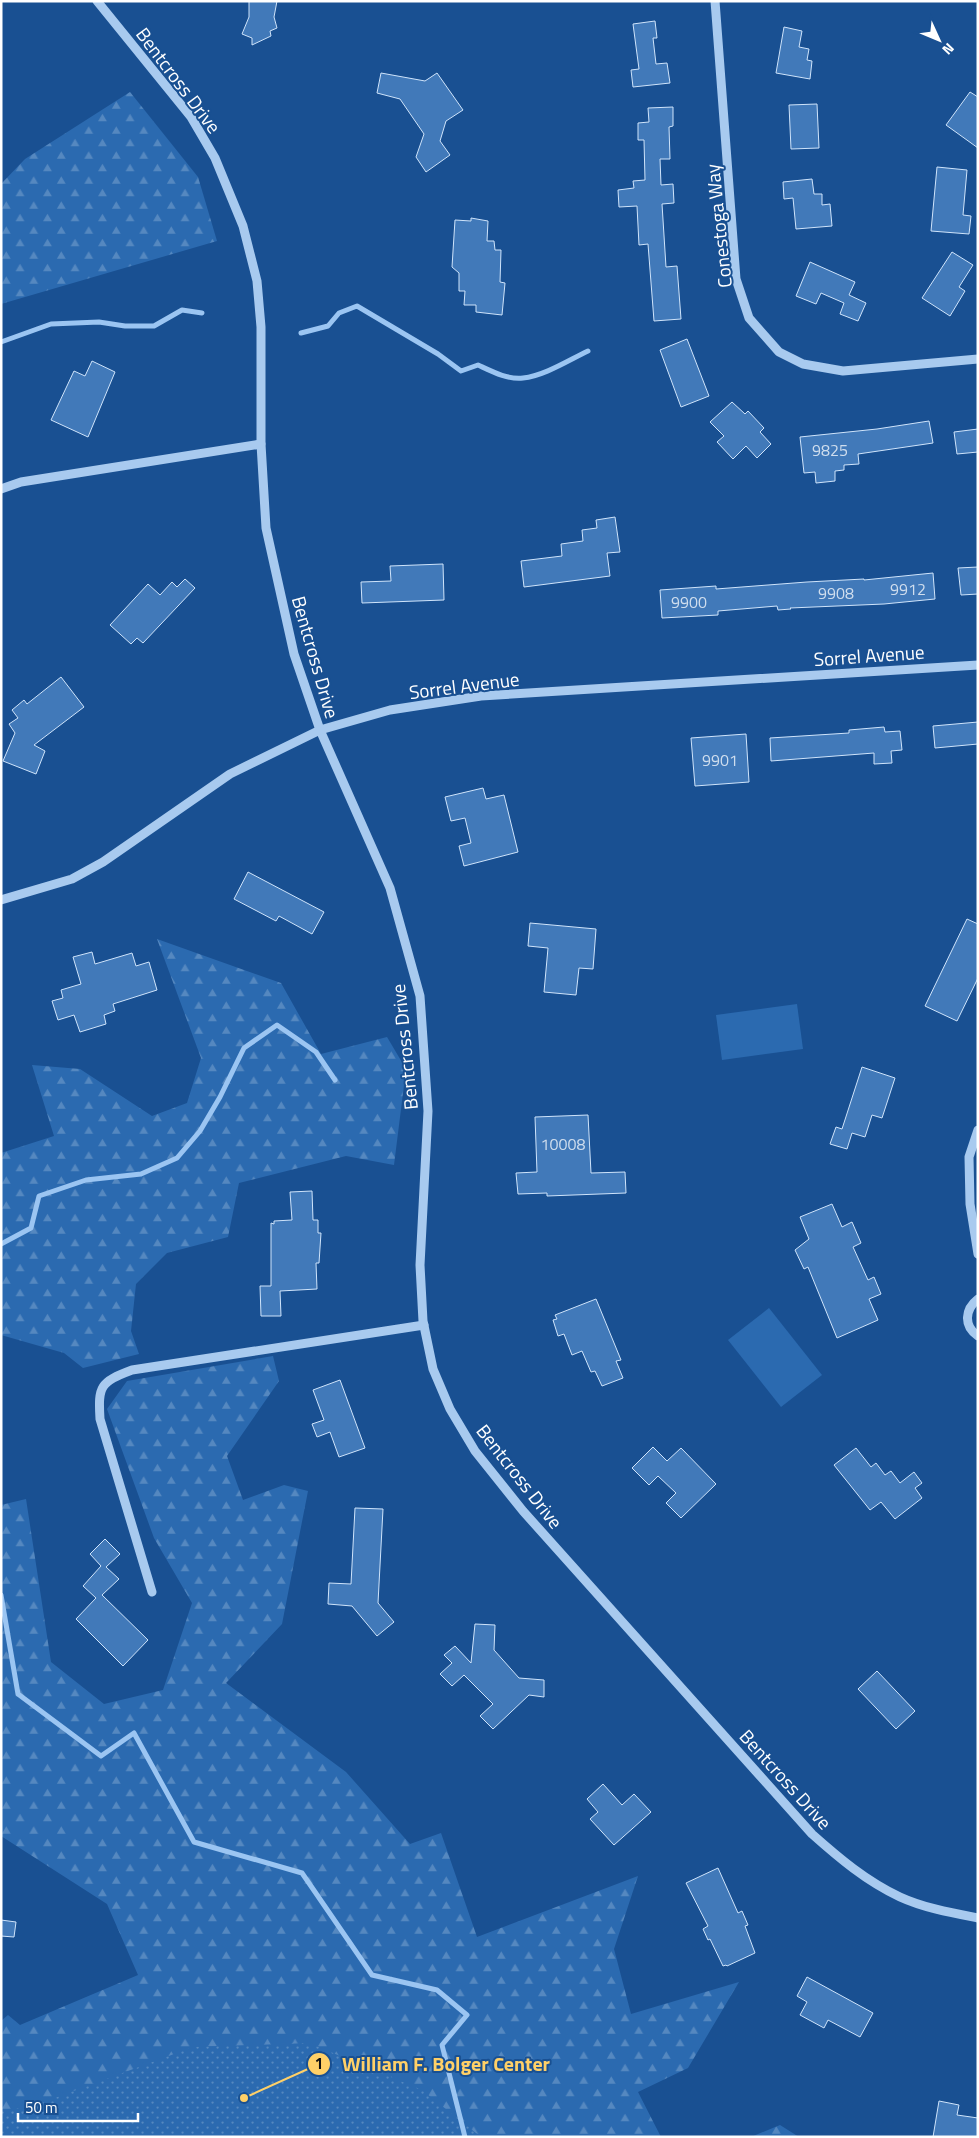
<svg xmlns="http://www.w3.org/2000/svg" width="979" height="2138" font-family="'Titillium Web',sans-serif">
<defs>
<pattern id="forest-firs" width="22" height="20" patternUnits="userSpaceOnUse" patternTransform="scale(1.25)"><rect width="22" height="20" fill="#2b6ab0"/><path d="M5 1l3.5 6h-7zM16 11l3.5 6h-7z" fill="#5588c0"/></pattern>
<pattern id="park-dots" width="8" height="8" patternUnits="userSpaceOnUse" patternTransform="scale(1.25)"><rect width="8" height="8" fill="#2b6ab0"/><path d="M2 2h.1M6 6h.1" fill="none" stroke="#5588c0" stroke-width="1.8" stroke-linecap="round"/></pattern>
</defs>
<rect width="100%" height="100%" fill="#195092"/>
<g fill="url(#forest-firs)">
<path d="M130,92L198,177L217,241L1,304V184L25,159Z"/>
<path d="M157,939L281,983L321,1054L387,1037L406,1069L394,1165L346,1156L239,1183L228,1237L167,1253L136,1284L131,1331L139,1354L83,1368L64,1353L1,1335V1153L54,1136L32,1065L80,1069L152,1116L187,1103L201,1058Z"/>
<path d="M273,1356L279,1381L227,1456L243,1500L284,1485L308,1491L282,1624L226,1683L346,1772L410,1844L441,1833L477,1937L638,1876L614,1949L631,2014L739,1982L688,2068L638,2092L661,2137H1V2021L8,2015L20,2025L138,1975L107,1904L1,1836V1505L26,1499L51,1662L104,1704L163,1690L192,1603L154,1538L107,1409L127,1381Z"/>
<path d="M780,2125L799,2137H751Z"/>
</g>
<path fill="url(#park-dots)" d="M309,2043L422,2090L481,2137H1V2111L33,2106L193,2047Z"/>
<g fill="#2b6ab0">
<path d="M797,1004L803,1049L722,1060L716,1015Z"/>
<path d="M769,1308L822,1375L781,1407L728,1340Z"/>
</g>
<g fill="none" stroke-linecap="round" stroke-linejoin="round">
<g stroke="#9bc5f2" stroke-width="5">
<path d="M301,333L328,326L339,313L357,306L438,354L461,371L478,365C491,371 508,380 523,378C544,376 569,360 588,351"/>
<path d="M1,342L51,324L99,322L125,326H154L182,310L202,313"/>
<path d="M1,1244L31,1228L39,1196L86,1180L141,1174L177,1158L200,1131L220,1097L244,1048L277,1025L316,1052L335,1080"/>
<path d="M1,1595L18,1694L101,1756L134,1733L194,1842L302,1873L372,1975L437,1990L467,2015L442,2045L465,2137"/>
</g>
</g>
<g fill="#4179b9" stroke="#cfe4fb">
<path d="M249,1H277L274,17L277,28L270,31L271,36L252,45V38L242,34L249,17Z"/>
<path d="M655,21L657,38H653L656,64L667,63L670,83L633,87L631,70L639,69L633,24Z"/>
<path d="M784,27L802,31L799,47L809,49L807,60L812,61L810,79L776,73Z"/>
<path d="M381,73L425,81L437,73L463,110L446,121L440,141L450,155L426,172L416,157L424,134L400,99L377,93Z"/>
<path d="M970,92L978,97V148L946,125Z"/>
<path d="M817,104L819,148L791,149L789,105Z"/>
<path d="M673,107V126L669,127L670,159H660L661,185L673,184L674,203L662,204L666,267L677,266L681,319L654,321L648,244L639,245L637,206L619,207L618,190L634,188L633,181L645,180L644,140H638V123L649,122L648,108Z"/>
<path d="M937,167L967,170L963,215L971,216L969,234L931,231Z"/>
<path d="M812,179L814,194H822V205L830,204L832,226L796,229L793,198L784,199L783,182Z"/>
<path d="M471,218L488,221L487,241H494L495,250H501L500,282L505,283L502,315L476,312V305H464L465,291H459V273L452,267L455,220L471,221Z"/>
<path d="M952,252L973,265L959,287L965,291L950,316L922,298Z"/>
<path d="M810,262L855,282L849,295L866,303L858,321L840,314L844,303L821,293L816,304L796,296Z"/>
<path d="M687,339L709,396L681,407L660,350Z"/>
<path d="M92,361L115,372L88,437L51,420L74,371L85,376Z"/>
<path d="M732,402L745,414L748,411L764,428L760,432L771,444L757,458L746,446L733,459L717,442L724,436L710,422Z"/>
<path d="M929,421L933,443L858,454L859,464L844,465V470L835,471V481L816,483L815,472L804,473L800,437L877,429Z"/>
<path d="M978,429V452L957,454L954,432Z"/>
<path d="M615,517L620,552L607,553L610,576L524,587L521,561L562,556L561,544L583,541L582,530L597,528L596,520Z"/>
<path d="M443,564L444,600L362,603L361,582L391,581L390,566Z"/>
<path d="M978,567V594L961,595L958,568Z"/>
<path d="M933,573L935,599L884,604L790,608L791,609L778,610L777,606L718,611V615L662,618L660,590L716,586V589L807,582L864,579V580Z"/>
<path d="M185,579L195,588L143,643L137,638L131,644L110,625L148,584L160,595L172,582L177,587Z"/>
<path d="M61,677L84,707L34,745L45,751L36,774L3,761L15,733L9,724L18,718L12,710L24,700L27,704Z"/>
<path d="M978,722V744L935,748L933,726Z"/>
<path d="M884,727L885,732L900,731L902,750L891,751L892,763L874,764V753L771,761L770,738L849,733V730Z"/>
<path d="M746,734L749,782L695,786L691,738Z"/>
<path d="M483,788L486,799L504,795L518,852L464,866L459,846L471,843L465,818L451,821L445,797Z"/>
<path d="M248,872L324,912L312,934L279,916L276,921L234,899Z"/>
<path d="M967,919L978,924V978L957,1021L925,1006Z"/>
<path d="M530,923L596,929L593,969L579,968L576,995L544,992L548,948L528,946Z"/>
<path d="M92,952L95,964L132,953L136,966L149,962L157,990L113,1004L115,1011L104,1015L106,1024L80,1032L74,1015L58,1020L52,1001L63,998L61,990L81,984L73,957Z"/>
<path d="M862,1067L895,1078L882,1118L872,1115L865,1137L852,1133L847,1149L830,1144L836,1127L842,1129Z"/>
<path d="M588,1115L591,1173L625,1172L626,1193L547,1196V1193L518,1194L516,1173L537,1172L535,1117Z"/>
<path d="M312,1191L313,1220H318V1233H321L319,1263H316L317,1289L280,1291L281,1316H261L260,1286H271V1223L274,1224V1221L292,1220L290,1192Z"/>
<path d="M832,1204L842,1227L852,1222L861,1243L853,1247L868,1280L874,1277L881,1294L869,1299L878,1320L837,1338L808,1267L804,1269L795,1250L809,1239L800,1217Z"/>
<path d="M596,1299L621,1360L616,1361L623,1378L602,1386L595,1371L591,1372L582,1351L572,1355L564,1334L558,1336L553,1320L557,1319L555,1315Z"/>
<path d="M340,1380L365,1448L339,1457L330,1432L317,1437L312,1424L324,1420L313,1390Z"/>
<path d="M653,1447L667,1461L681,1448L716,1484L681,1518L666,1503L676,1493L658,1476L649,1485L632,1468Z"/>
<path d="M856,1448L871,1467L876,1463L885,1475L891,1471L900,1483L914,1472L922,1483L915,1488L922,1498L895,1519L881,1502L870,1510L834,1465Z"/>
<path d="M355,1508L383,1509L378,1603L394,1622L377,1636L352,1606L328,1604L329,1583L351,1584Z"/>
<path d="M105,1539L120,1554L106,1567L119,1579L102,1595L148,1640L123,1666L76,1619L96,1598L83,1586L101,1566L90,1554Z"/>
<path d="M475,1624L495,1625L494,1650L519,1678L544,1680V1697L529,1695L493,1729L480,1716L493,1704L464,1675L452,1686L440,1674L452,1663L444,1655L455,1646L471,1663Z"/>
<path d="M877,1671L915,1711L896,1729L858,1689Z"/>
<path d="M603,1784L622,1805L634,1794L651,1812L614,1845L590,1819L598,1812L587,1799Z"/>
<path d="M718,1868L738,1913L742,1911L748,1925L745,1926L755,1953L727,1966L726,1965L723,1966L710,1939L708,1940L703,1929L708,1926L686,1883Z"/>
<path d="M1,1920L16,1922L14,1937L1,1936Z"/>
<path d="M807,1977L873,2013L860,2037L828,2020L824,2028L800,2015L807,2002L797,1996Z"/>
<path d="M939,2101L959,2105L957,2115L978,2118V2137H933Z"/>
</g>
<g fill="none" stroke-linecap="round" stroke-linejoin="round">
<g stroke="#a8caef" stroke-width="9">
<path d="M97,1L191,117L215,158L243,226L257,281L261,327V444L266,528L294,654L320,730L390,888L420,996L428,1111L420,1265L423,1321L433,1369L450,1409L475,1451L523,1511L812,1834C839,1858 866,1881 900,1897C924,1908 952,1913 978,1918"/>
<path d="M715,1L736,279L749,318L779,352L803,364L843,371L978,359"/>
<path d="M1,489L21,482L261,444"/>
<path d="M1,900L72,879L103,862L230,774L320,730L390,710L481,696L978,665"/>
<path d="M978,1130L969,1157L970,1204L978,1254"/>
<path d="M978,1299C965,1309 963,1326 978,1336"/>
<path d="M152,1592L100,1419C98,1386 100,1382 132,1370L424,1325"/>
</g>
</g>
<g text-anchor="middle" dominant-baseline="central" stroke-width="4" stroke-linejoin="round" paint-order="stroke">
<g font-size="16" fill="#d0deee">
<text x="830" y="450">9825</text>
<text x="908" y="589">9912</text>
<text x="836" y="593">9908</text>
<text x="689" y="602">9900</text>
<text x="720" y="760">9901</text>
<text x="563" y="1144">10008</text>
</g>
<g font-size="19" fill="#fff" stroke="#195092">
<text transform="translate(179 80) rotate(53)">Bentcross Drive</text>
<text transform="translate(718 226) rotate(-96)">Conestoga Way</text>
<text transform="translate(869 655) rotate(-4)">Sorrel Avenue</text>
<text transform="translate(316 657) rotate(74)">Bentcross Drive</text>
<text transform="translate(464 685) rotate(-7)">Sorrel Avenue</text>
<text transform="translate(404 1047) rotate(-96)">Bentcross Drive</text>
<text transform="translate(520 1476) rotate(52)">Bentcross Drive</text>
<text transform="translate(786 1779) rotate(48)">Bentcross Drive</text>
</g>
</g>
<path fill="none" stroke="#ffd067" stroke-width="2" d="M244 2098L319 2064"/>
<g fill="#ffd067" stroke="#195092" stroke-width="2">
<circle cx="244" cy="2098" r="5"/>
<circle cx="319" cy="2064" r="12"/>
</g>
<g font-size="15" text-anchor="middle" font-weight="bold" fill="#111">
<text x="319" y="2069">1</text>
</g>
<g font-size="20" text-anchor="middle" font-weight="bold" fill="#ffd067" stroke="#195092" stroke-width="4" stroke-linejoin="round" paint-order="stroke">
<text x="446" y="2071">William F. Bolger Center</text>
</g>
<rect width="979" height="2138" fill="none" stroke="#ffffff" stroke-width="5"/>
<g transform="translate(939 40) rotate(134)" stroke="#195092" stroke-width="4" paint-order="stroke">
<path d="M0-4L9 19L0 12L-9 19Z" fill="#ffffff"/>
<text y="-8" font-size="14" font-weight="bold" text-anchor="middle" fill="#ffffff">N</text>
</g>
<path d="M18 2113v8h120v-8" fill="none" stroke="#ffffff" stroke-width="2.5"/>
<text x="25" y="2113" font-size="15" fill="#ffffff" stroke="#195092" stroke-width="4" paint-order="stroke">50 m</text>
</svg>
